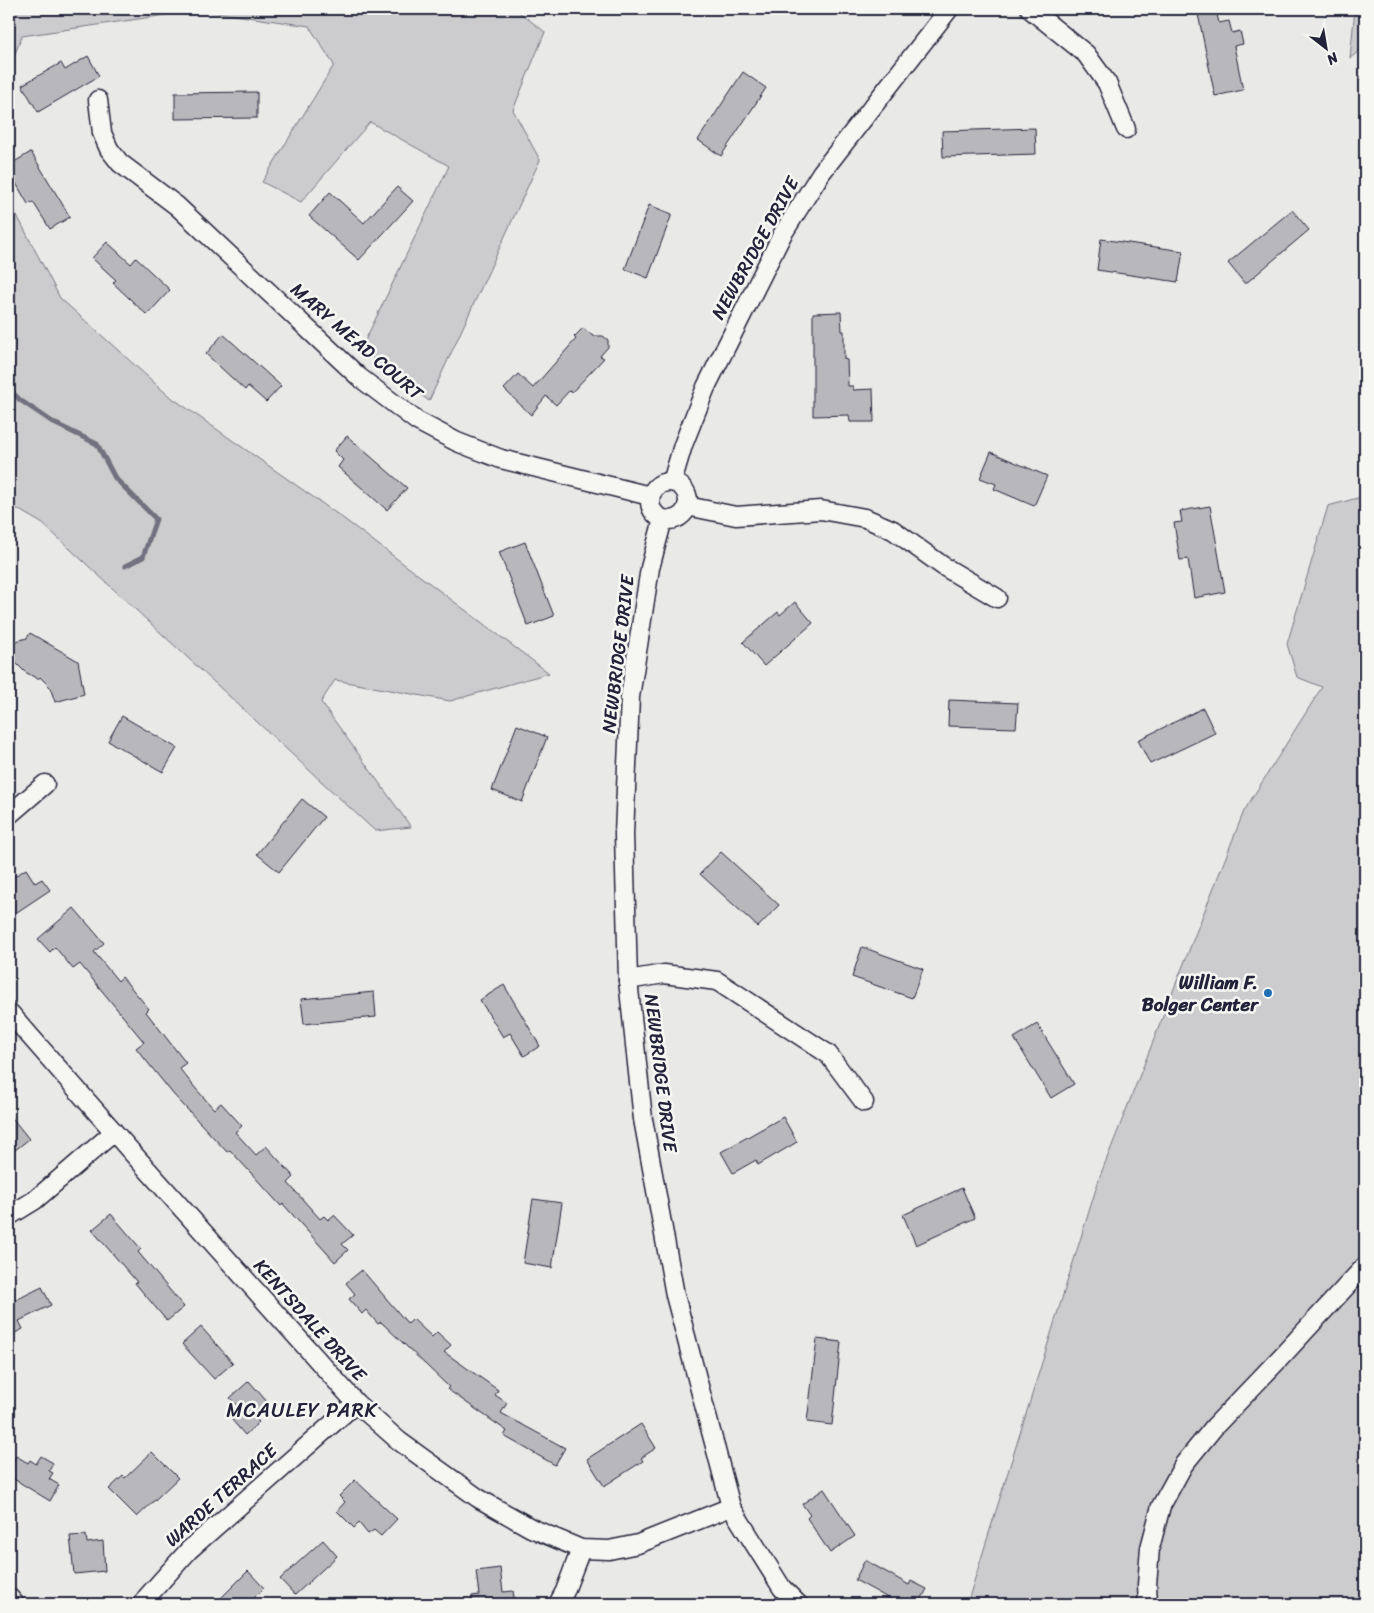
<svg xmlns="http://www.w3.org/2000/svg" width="1374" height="1613" font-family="Sriracha,sans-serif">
<rect width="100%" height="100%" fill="#e9e9e7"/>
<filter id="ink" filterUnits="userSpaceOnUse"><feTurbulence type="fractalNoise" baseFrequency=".02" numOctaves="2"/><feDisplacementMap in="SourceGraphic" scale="10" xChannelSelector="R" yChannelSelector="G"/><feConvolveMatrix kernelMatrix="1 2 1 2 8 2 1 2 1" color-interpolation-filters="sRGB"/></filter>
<g filter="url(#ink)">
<g fill="#ccccce" stroke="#777784">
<path d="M9,9H515L545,32L513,110L540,160L429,401L361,349L449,166L370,122L301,202L262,182L334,65L309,26L200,10L22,36L9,69Z"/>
<path d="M1355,9H1365V47L1350,58Z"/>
<path d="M9,200L60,298L168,395L340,516L549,673L450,701L335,680L321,702L411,827L375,831L43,524L9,504Z"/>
<path d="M1365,496V1604H967L1100,1176L1244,811L1322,687L1297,677L1287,644L1328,506Z"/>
</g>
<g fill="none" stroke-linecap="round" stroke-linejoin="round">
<path stroke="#71717f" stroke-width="5" d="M9,389L20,400L54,423L97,444L115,478L156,519L143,557L125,566"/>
</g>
<g fill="#b8b8bc" stroke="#22223b">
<path d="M1216,10L1219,23L1229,21L1232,33L1240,31L1243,44L1234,46L1243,90L1215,96L1198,14Z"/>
<path d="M88,56L99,76L38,112L22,85L61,63L65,70Z"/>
<path d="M743,72L766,88L721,156L698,140Z"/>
<path d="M257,92V118L175,119V93Z"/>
<path d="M1035,128L1036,154L943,157L942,131Z"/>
<path d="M31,152L70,217L50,229L33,202L28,204L9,171V165Z"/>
<path d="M397,187L413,201L359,260L309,216L330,192L364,223Z"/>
<path d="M649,205L672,214L648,278L625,269Z"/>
<path d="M1292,210L1309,230L1245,284L1228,263Z"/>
<path d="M1101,239L1183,251L1178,282L1097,270Z"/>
<path d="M107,242L131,264L136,258L170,290L147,315L113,283L116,280L92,258Z"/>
<path d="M841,312L842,331H844V359L847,360L848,386H853V390L873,389L874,422H850L849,415L813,416V313Z"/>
<path d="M583,328L593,336H603L608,340V347L600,356L604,358L572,392L569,391L556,405L546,396L531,415L504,389L518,374L533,388L576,339L574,337Z"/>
<path d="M223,334L281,386L266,402L248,386L245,390L206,354Z"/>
<path d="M347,436L407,488L387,510L338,467L343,460L334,451Z"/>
<path d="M991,452L1047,476L1034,506L994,489L996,484L980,478Z"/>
<path d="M1210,506L1225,592L1194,598L1188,559L1180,560L1174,523L1182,522L1180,511Z"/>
<path d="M525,542L554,616L528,626L499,552Z"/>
<path d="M795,602L813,623L764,666L743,642L778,612L780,615Z"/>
<path d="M30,633L78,661L84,694L55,702L50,687L40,677L38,679L25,672L15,662L9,663V643L27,638Z"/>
<path d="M949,700L1018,703L1016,728L948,726Z"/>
<path d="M1203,708L1215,733L1150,764L1138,740Z"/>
<path d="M122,716L177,748L163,772L108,741Z"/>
<path d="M517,725L547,737L522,802L492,790Z"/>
<path d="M302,799L324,817L279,872L257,854Z"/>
<path d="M721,852L779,905L758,927L700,874Z"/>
<path d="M26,869L35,883L42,879L50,890L14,914L9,906V880Z"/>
<path d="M74,908L104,943L94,952L118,981L122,977L149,1009L146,1012L186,1063L179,1068L196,1089L214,1109L221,1103L242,1126L235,1132L256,1155L266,1146L294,1177L288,1183L320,1219L324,1216L328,1220L334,1215L353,1235L342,1244L348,1250L335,1262L283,1204L281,1206L230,1150L227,1152L173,1094L136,1048L144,1042L80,964L73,969L55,947L50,952L38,939Z"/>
<path d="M862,947L923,969L912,998L852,977Z"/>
<path d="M504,985L540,1046L524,1056L510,1033L503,1037L480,1000Z"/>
<path d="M374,992L376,1017L304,1024L301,999Z"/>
<path d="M1037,1024L1074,1084L1051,1098L1014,1038Z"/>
<path d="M9,1114L29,1139L9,1155Z"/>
<path d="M783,1117L797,1142L758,1165L756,1160L733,1173L721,1152Z"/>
<path d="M962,1188L975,1218L916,1245L903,1215Z"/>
<path d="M533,1199L562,1203L552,1268L523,1263Z"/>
<path d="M111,1214L141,1249L138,1252L184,1307L167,1321L135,1283L137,1282L92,1230Z"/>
<path d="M362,1270L408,1324L413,1319L432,1337L437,1332L451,1345L444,1352L498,1390L495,1395L507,1403L501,1413L565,1448L555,1465L504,1436L507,1431L447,1389L449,1387L381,1322L378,1324L366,1310L362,1314L349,1299L355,1294L346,1283Z"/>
<path d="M42,1287L51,1305L19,1321L23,1329L9,1336V1301L10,1303Z"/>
<path d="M201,1327L233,1363L214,1379L182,1344Z"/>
<path d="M817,1339L841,1342L832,1425L807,1422Z"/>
<path d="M249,1381L269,1404L254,1417L259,1422L245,1435L232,1420L242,1411L230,1398Z"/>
<path d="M641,1424L656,1448L641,1458L643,1461L604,1486L587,1459Z"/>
<path d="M152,1452L178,1478L137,1517L109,1489L123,1476L125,1478Z"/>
<path d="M16,1456L28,1463L30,1460L36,1464L41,1456L53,1463L49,1471L53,1473L49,1479L59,1485L50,1501L9,1476V1469Z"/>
<path d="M355,1480L397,1519L381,1536L374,1530L368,1534L359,1523L354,1528L337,1511L345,1502L339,1496Z"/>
<path d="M824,1489L855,1536L830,1553L807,1518L810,1515L802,1504Z"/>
<path d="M86,1535L87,1543L103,1541L105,1571L74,1574L70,1536Z"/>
<path d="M323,1540L337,1556L295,1595L280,1579Z"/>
<path d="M865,1560L909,1585L911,1581L927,1589L919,1604H899L855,1580Z"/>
<path d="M500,1568L503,1592L513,1591L515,1604H472V1596L479,1595L476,1571Z"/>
<path d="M248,1571L264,1588L248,1604H215Z"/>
</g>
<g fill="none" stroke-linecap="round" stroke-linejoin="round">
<defs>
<g id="minor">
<path d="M1030,9L1086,54L1107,83L1126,129"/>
<path d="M98,100L102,133L109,149L120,163L177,206L359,377L417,421L457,442L501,459L650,496"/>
<circle cx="669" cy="501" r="19"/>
<path d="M672,482L683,445L706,387L782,235L821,173L949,9"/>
<path d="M687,506L736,516L821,510L865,518L893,530L943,566L997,598"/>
<path d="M663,519L650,568L630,697L624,834L628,980L643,1119L675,1295L731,1507L782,1588L798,1604"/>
<path d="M9,815L45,784"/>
<path d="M628,980L664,974L717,981L828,1054L864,1102"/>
<path d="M9,1012L128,1148L356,1403L399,1441L478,1498L531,1528L581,1549L609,1550L638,1544L731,1507"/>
<path d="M9,1216L35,1200L114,1132"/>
<path d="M9,1597L15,1604"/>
<path d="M142,1604L147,1597L189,1550L356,1403"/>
<path d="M558,1604L565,1591L581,1549"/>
<path d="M1148,1604L1147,1585L1150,1548L1161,1506L1184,1464L1215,1426L1282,1356L1365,1266"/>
</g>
</defs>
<use href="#minor" stroke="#22223b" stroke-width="21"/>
<use href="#minor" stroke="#f6f6f2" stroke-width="18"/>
</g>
</g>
<circle fill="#1f6fb2" stroke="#f6f6f2" stroke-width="2" cx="1268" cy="993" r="5"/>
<g text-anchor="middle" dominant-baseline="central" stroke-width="5" stroke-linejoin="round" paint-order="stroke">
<g font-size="19" fill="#22223b" stroke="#f6f6f2">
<text transform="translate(755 248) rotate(-61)">NEWBRIDGE DRIVE</text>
<text transform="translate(357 341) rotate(41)">MARY MEAD COURT</text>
<text transform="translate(618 654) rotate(-83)">NEWBRIDGE DRIVE</text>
<text transform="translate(661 1073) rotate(83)">NEWBRIDGE DRIVE</text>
<text transform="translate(310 1320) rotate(48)">KENTSDALE DRIVE</text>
<text transform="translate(221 1495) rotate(-42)">WARDE TERRACE</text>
</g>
<g font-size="19" font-weight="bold" fill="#22223b" stroke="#f6f6f2" text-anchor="end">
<text x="1258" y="982">William F.<tspan x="1258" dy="22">Bolger Center</tspan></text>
</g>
<g font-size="20" letter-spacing="1" fill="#22223b" stroke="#f6f6f2">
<text x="302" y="1410">MCAULEY PARK</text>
</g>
</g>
<rect width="1374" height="1613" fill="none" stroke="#f6f6f2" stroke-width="30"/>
<rect x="15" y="15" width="1344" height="1583" fill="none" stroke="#22223b" stroke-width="2" filter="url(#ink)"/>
<g transform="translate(1326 48) rotate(149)" stroke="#f6f6f2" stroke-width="4" paint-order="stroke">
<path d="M0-4L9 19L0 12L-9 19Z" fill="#22223b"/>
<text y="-8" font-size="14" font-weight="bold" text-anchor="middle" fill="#22223b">N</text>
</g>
</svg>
